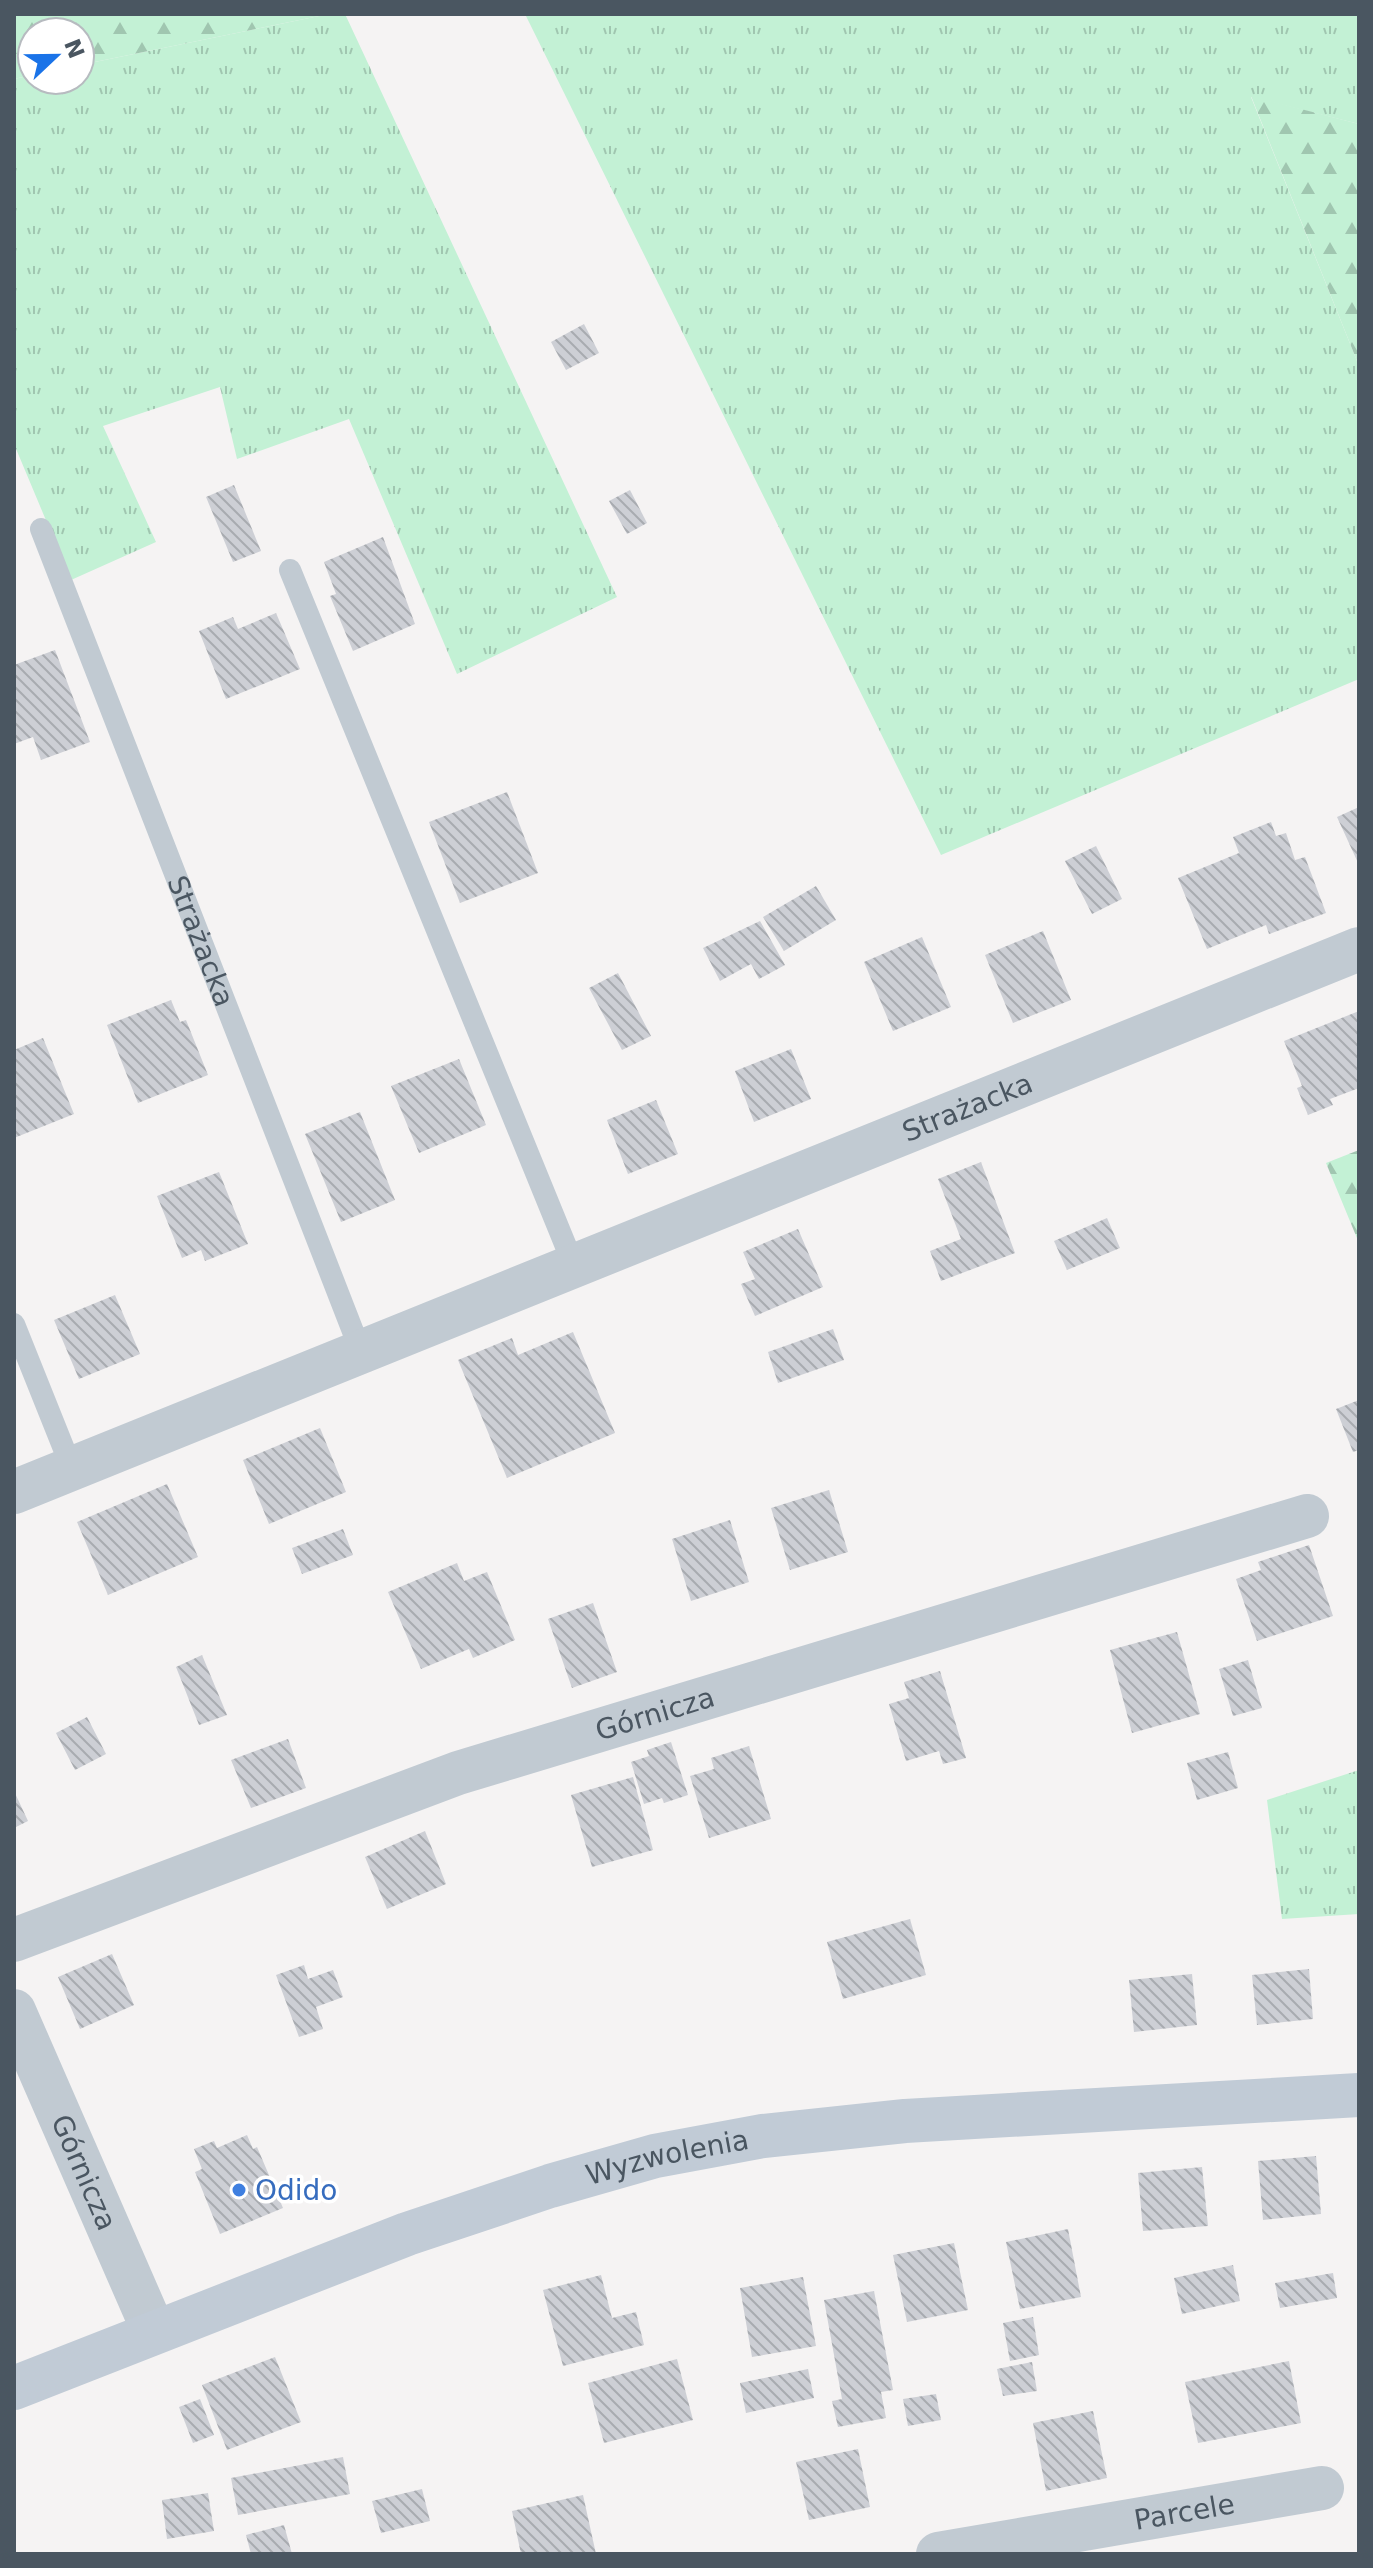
<svg xmlns="http://www.w3.org/2000/svg" width="1373" height="2568" font-family="'DejaVu Sans',sans-serif">
<defs>
<pattern id="grass-tufts" width="24" height="20" patternUnits="userSpaceOnUse" patternTransform="scale(2)"><rect width="24" height="20" fill="#c3f1d5"/><path d="M3 7l-1-3M5 7V3M7 7l1-3M15 17l-1-3M17 17v-4M19 17l1-3" fill="none" stroke="#a0c6b0"/></pattern>
<pattern id="forest-firs" width="22" height="20" patternUnits="userSpaceOnUse" patternTransform="scale(2)"><rect width="22" height="20" fill="#c3f1d5"/><path d="M5 1l3.5 6h-7zM16 11l3.5 6h-7z" fill="#a0c6b0"/></pattern>
<pattern id="building-back-hatch" width="6" height="6" patternUnits="userSpaceOnUse" patternTransform="scale(2)"><rect width="6" height="6" fill="#cdcfd5"/><path d="M-1 5l2 2M0 0l6 6M5-1l2 2" fill="none" stroke="#a8abb0"/></pattern>
</defs>
<rect width="100%" height="100%" fill="#f5f3f3"/>
<g fill="url(#grass-tufts)">
<path d="M329,14H345L617,597L457,674L349,419L237,459L220,387L103,426L156,542L71,580L14,444V79L32,75V80H80V65Z"/>
<path d="M525,14H1359V124L1251,97L1359,366V679L941,855Z"/>
<path d="M1359,1770V1914L1282,1919L1267,1800Z"/>
</g>
<g fill="url(#forest-firs)">
<path d="M14,14H329L80,65V32H32V75L14,79Z"/>
<path d="M1251,96L1359,124V366Z"/>
<path d="M1359,1150V1243L1326,1163Z"/>
</g>
<g fill="url(#building-back-hatch)">
<path d="M584,324L599,353L566,370L551,342Z"/>
<path d="M234,485L261,551L233,562L206,497Z"/>
<path d="M630,490L647,523L627,534L609,501Z"/>
<path d="M383,537L415,624L353,651L330,596L336,594L324,562Z"/>
<path d="M276,613L300,669L226,699L199,631L233,617L238,629Z"/>
<path d="M55,650L90,742L41,760L33,737L14,744V665Z"/>
<path d="M507,792L538,873L460,903L429,822Z"/>
<path d="M1359,807V865L1337,817Z"/>
<path d="M1271,822L1276,836L1286,833L1295,860L1305,857L1326,913L1269,934L1266,925L1207,949L1178,878L1239,853L1233,837Z"/>
<path d="M1096,846L1122,899L1092,914L1065,861Z"/>
<path d="M816,886L836,920L784,951L763,917Z"/>
<path d="M760,921L785,965L759,979L751,964L720,981L703,948Z"/>
<path d="M1043,931L1071,1000L1013,1023L985,955Z"/>
<path d="M922,937L951,1007L893,1031L864,962Z"/>
<path d="M618,973L651,1036L622,1050L589,988Z"/>
<path d="M171,1000L180,1022L186,1020L208,1075L138,1103L107,1025Z"/>
<path d="M1359,1011V1088L1330,1099L1333,1105L1308,1115L1297,1088L1302,1086L1284,1041Z"/>
<path d="M43,1038L74,1114L14,1138V1050Z"/>
<path d="M791,1049L811,1099L754,1122L735,1071Z"/>
<path d="M459,1059L486,1125L419,1153L391,1086Z"/>
<path d="M656,1100L678,1154L628,1174L607,1120Z"/>
<path d="M360,1112L395,1200L341,1222L305,1134Z"/>
<path d="M981,1162L1015,1253L941,1281L930,1251L961,1239L938,1179Z"/>
<path d="M219,1172L248,1244L205,1261L201,1250L182,1258L157,1196Z"/>
<path d="M1107,1218L1120,1248L1067,1270L1054,1241Z"/>
<path d="M798,1229L823,1287L755,1316L741,1284L755,1279L743,1252Z"/>
<path d="M115,1295L140,1354L79,1379L54,1320Z"/>
<path d="M833,1329L844,1360L778,1383L768,1352Z"/>
<path d="M573,1332L615,1433L507,1478L458,1360L512,1338L518,1355Z"/>
<path d="M1359,1400V1450L1353,1452L1336,1409Z"/>
<path d="M320,1428L346,1492L269,1524L243,1460Z"/>
<path d="M167,1484L198,1557L108,1595L77,1522Z"/>
<path d="M829,1490L848,1552L790,1570L771,1508Z"/>
<path d="M730,1520L749,1582L691,1601L672,1539Z"/>
<path d="M343,1529L353,1555L302,1574L292,1548Z"/>
<path d="M1309,1545L1333,1616L1257,1641L1236,1579L1261,1570L1258,1562Z"/>
<path d="M457,1563L464,1581L487,1572L515,1640L473,1658L469,1649L421,1669L388,1592Z"/>
<path d="M593,1603L617,1672L572,1688L548,1619Z"/>
<path d="M1177,1632L1200,1714L1132,1733L1110,1650Z"/>
<path d="M202,1655L227,1715L199,1725L176,1667Z"/>
<path d="M1248,1660L1262,1708L1233,1716L1219,1669Z"/>
<path d="M940,1671L966,1758L943,1764L939,1751L906,1761L889,1704L909,1698L904,1682Z"/>
<path d="M87,1717L106,1754L75,1770L56,1733Z"/>
<path d="M288,1739L306,1788L251,1808L231,1760Z"/>
<path d="M671,1742L688,1795L664,1803L662,1798L644,1804L631,1762L649,1756L647,1750Z"/>
<path d="M749,1746L771,1819L709,1838L690,1776L714,1769L711,1758Z"/>
<path d="M1228,1752L1238,1788L1197,1800L1187,1763Z"/>
<path d="M633,1777L653,1850L592,1867L571,1795Z"/>
<path d="M14,1791L28,1821L14,1828Z"/>
<path d="M425,1831L446,1884L387,1909L365,1857Z"/>
<path d="M910,1919L926,1975L843,1999L827,1942Z"/>
<path d="M112,1954L134,2005L80,2029L58,1977Z"/>
<path d="M304,1965L308,1979L333,1970L343,1997L316,2007L323,2029L299,2037L276,1975Z"/>
<path d="M1309,1969L1313,2019L1257,2025L1252,1975Z"/>
<path d="M1192,1974L1197,2025L1134,2032L1129,1980Z"/>
<path d="M247,2135L253,2149L257,2147L283,2208L220,2234L195,2172L202,2169L194,2149L214,2141L217,2148Z"/>
<path d="M1316,2156L1321,2214L1263,2220L1258,2161Z"/>
<path d="M1202,2167L1208,2226L1143,2231L1138,2173Z"/>
<path d="M1068,2229L1081,2297L1020,2309L1006,2242Z"/>
<path d="M954,2243L968,2310L907,2322L893,2255Z"/>
<path d="M1233,2265L1240,2301L1182,2314L1174,2278Z"/>
<path d="M1333,2273L1337,2298L1280,2308L1275,2283Z"/>
<path d="M601,2275L612,2318L636,2312L644,2345L563,2366L543,2290Z"/>
<path d="M803,2277L816,2346L752,2357L740,2288Z"/>
<path d="M874,2291L893,2390L881,2392L886,2418L838,2427L832,2401L842,2399L824,2300Z"/>
<path d="M1033,2317L1039,2355L1010,2361L1003,2323Z"/>
<path d="M275,2357L301,2422L227,2450L202,2385Z"/>
<path d="M677,2359L693,2420L604,2443L588,2383Z"/>
<path d="M1289,2361L1301,2423L1198,2443L1185,2382Z"/>
<path d="M1032,2362L1037,2391L1003,2396L997,2369Z"/>
<path d="M808,2369L814,2398L746,2413L740,2383Z"/>
<path d="M936,2394L941,2420L908,2426L903,2399Z"/>
<path d="M200,2399L214,2435L193,2443L179,2407Z"/>
<path d="M1093,2411L1107,2478L1046,2491L1033,2423Z"/>
<path d="M858,2449L870,2507L809,2520L796,2462Z"/>
<path d="M343,2457L350,2494L238,2515L231,2478Z"/>
<path d="M422,2489L430,2521L381,2533L372,2501Z"/>
<path d="M208,2493L214,2531L167,2539L162,2500Z"/>
<path d="M583,2495L596,2554H521L512,2511Z"/>
<path d="M284,2525L292,2554H251L246,2535Z"/>
</g>
<g fill="none" stroke-linecap="round" stroke-linejoin="round">
<g stroke="#c1cad2" stroke-width="22">
<path id="s1" d="M41,529L361,1352"/>
<path d="M290,570L574,1266"/>
<path d="M14,1324L72,1469"/>
</g>
<g stroke="#c1cad2" stroke-width="44">
<path id="s2" d="M14,1492L1359,949"/>
<path id="s3" d="M14,1940L458,1773L1307,1516"/>
<path id="s4" d="M14,2011L154,2332"/>
<path id="s5" d="M938,2554L1322,2488"/>
</g>
<path stroke="#c1cbd6" stroke-width="44" id="s6" d="M14,2388L407,2234L550,2186L655,2156L763,2136L905,2121L1359,2095"/>
</g>
<circle fill="#3f7fe0" stroke="#fff" stroke-width="3" cx="239" cy="2190" r="8"/>
<g text-anchor="middle" dominant-baseline="central" stroke-width="7" stroke-linejoin="round" paint-order="stroke">
<g font-size="28" fill="#4a5661" stroke="#fff">
<text stroke="none"><textPath href="#s1" startOffset="442">Strażacka</textPath></text>
<text stroke="none"><textPath href="#s2" startOffset="1028">Strażacka</textPath></text>
<text stroke="none"><textPath href="#s3" startOffset="680">Górnicza</textPath></text>
<text stroke="none"><textPath href="#s6" startOffset="694">Wyzwolenia</textPath></text>
<text stroke="none"><textPath href="#s4" startOffset="176">Górnicza</textPath></text>
<text stroke="none"><textPath href="#s5" startOffset="250">Parcele</textPath></text>
</g>
<g font-size="28" fill="#366cbe" stroke="#fff" text-anchor="start">
<text x="255" y="2190">Odido</text>
</g>
</g>
<rect width="1373" height="2568" fill="none" stroke="#4a5661" stroke-width="32"/>
<g transform="translate(56 56) rotate(68)"><circle r="38" fill="#ffffff" stroke="#b7bbc0" stroke-width="2"/>
<path d="M0-6L14 30L0 20L-14 30Z" fill="#1a73e8"/>
<text y="-12" font-size="22" font-weight="bold" text-anchor="middle" fill="#4a5661">N</text>
</g>
</svg>
